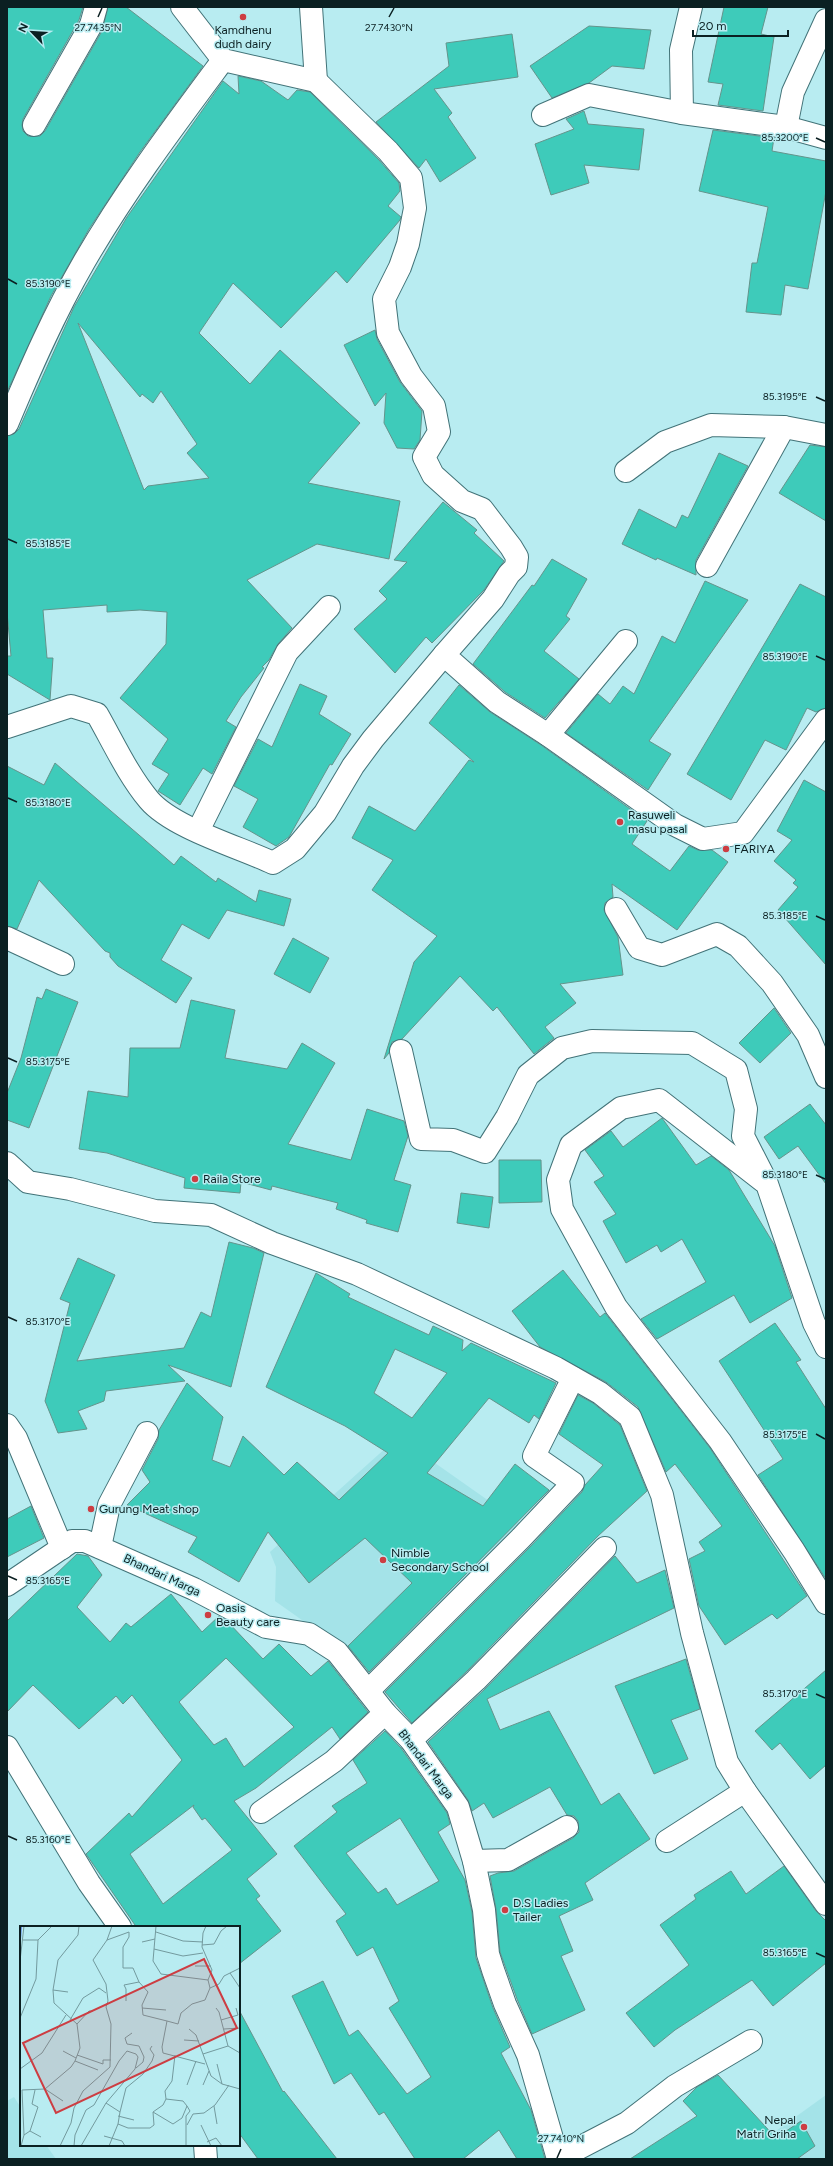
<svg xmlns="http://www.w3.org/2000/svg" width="833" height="2166" font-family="Figtree,sans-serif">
<rect width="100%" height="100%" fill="#b8ecf1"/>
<g fill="#a4e3e8">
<path d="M398,1437L526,1527L377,1673L275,1601L276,1567L270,1552Z"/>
<path d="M826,2095V2159H737Z"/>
<path d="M14,2097L21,2108V2145H46L56,2159H7V2101Z"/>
</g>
<g fill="#3ecbba" stroke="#64948c" fill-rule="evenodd">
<path d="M7,7H83L79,20L23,119L22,125L23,131L28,136H40L45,131L102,31L108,7H126L203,66L140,152L89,229L51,296L7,392Z"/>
<path d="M724,7H768L761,34L774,37L763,111L718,105L723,84L708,82Z"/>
<path d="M589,26L651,30L644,69L612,66L589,83L552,98L530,66Z"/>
<path d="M512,34L518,77L434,89L452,113L448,117L476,158L440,182L426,159L419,168L376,122L449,66L446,43Z"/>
<path d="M238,76L261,81L288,100L297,90L310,92L379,160L399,183L400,191L388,206L401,217L400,220L347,283L336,271L281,328L233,283L199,333L250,384L280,350L360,423L308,483L400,501L389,559L317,544L247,580L292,628L278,644L269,660L262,667L264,668L241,697L226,721L236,727L212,774L203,768L180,805L158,791L169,774L152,764L168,739L120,698L166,644L167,612L140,610L107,612V605L43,610L47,658H53L50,700L7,674V656H11L7,612V436L14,434L19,429L74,307L127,217L223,81L239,94ZM78,323L140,397L142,394L153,403L161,391L197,444L187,453L209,478L148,486L144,490Z"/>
<path d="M584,111L588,124L644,129L639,170L584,165L589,183L551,195L535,144L574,129L566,119Z"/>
<path d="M713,130L774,138L772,151L826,161V191L808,289L785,285L781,315L746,312L752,263H757L768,207L699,191Z"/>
<path d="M375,330L377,339L400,382L422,411L420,440L414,449L397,448L384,423L386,393L375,406L344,345Z"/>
<path d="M810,445L826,447V521L779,493Z"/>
<path d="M719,453L748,466L696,560V575L657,558L656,560L622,544L639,509L676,528L682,515L688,518Z"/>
<path d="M443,502L477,530L474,533L504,561L484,590L432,643L426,637L395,673L354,629L387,599L379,591L407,562L394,560Z"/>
<path d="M552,559L587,579L566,616L570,619L544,651L579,679L545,718L505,692L473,664L532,585L534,586Z"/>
<path d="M705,581L748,600L649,741L671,754L648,790L566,733L598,694L610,704L623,686L634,694L662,636L675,643Z"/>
<path d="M800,584L826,597V708L816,712L807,708L786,750L765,740L731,800L687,774Z"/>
<path d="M300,684L327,696L319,714L351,734L332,765L330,764L289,837L276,846L243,827L258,799L234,786L258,739L272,747Z"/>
<path d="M459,685L490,712L541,745L647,821L632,844L670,871L689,846L698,850H712L728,862L677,930L612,884L613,897L605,903L604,910L618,937L623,975L560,984L576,1003L545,1027L554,1038L534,1054L497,1007L493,1011L460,976L402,1039L392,1042L389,1053L384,1059L414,962L437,936L372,890L393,860L352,838L369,806L415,831L469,760L474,762L429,723Z"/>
<path d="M55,763L174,865L181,856L216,882L218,878L256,902L259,890L291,899L284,926L227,910L209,939L182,924L161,960L192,978L176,1003L118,966L110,957V953L105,951L39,880L17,929L7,926V766L44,785Z"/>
<path d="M804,780L826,792V965L778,910L798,887L793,883L796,880L774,861L792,840L777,831Z"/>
<path d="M293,938L329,958L310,993L274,974Z"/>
<path d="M46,989L78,1002L29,1128L7,1120V1093L21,1058L37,997L42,999Z"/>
<path d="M191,1000L235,1010L225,1058L287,1069L302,1043L335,1063L288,1144L351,1160L367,1109L404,1121L408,1136L394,1180L411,1185L398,1232L366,1223L367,1220L336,1209L338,1203L272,1186L271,1190L241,1182L240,1193L184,1188L185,1178L107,1153L79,1149L88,1091L128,1097L130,1048H180Z"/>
<path d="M774,1008L791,1033L760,1063L739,1043Z"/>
<path d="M810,1104L826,1125V1184L798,1146L779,1159L764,1137Z"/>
<path d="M662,1118L696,1165L711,1156L729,1170L775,1246L792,1298L750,1323L734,1295L657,1339L641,1319L706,1282L682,1239L661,1252L657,1245L626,1263L603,1221L616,1214L594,1182L604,1176L585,1150L611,1131L623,1147Z"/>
<path d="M499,1160H541L542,1202L499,1203Z"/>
<path d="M461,1193L493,1197L489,1228L457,1223Z"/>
<path d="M229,1242L253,1248L264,1253L231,1387L168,1365L185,1381L106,1391L104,1401L78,1411L87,1429L58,1433L45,1401L70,1303L60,1299L78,1258L115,1275L77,1361L184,1348L201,1312L211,1317Z"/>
<path d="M563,1270L600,1317L605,1313L710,1448L807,1596L777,1619L772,1614L725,1645L699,1606L689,1559L705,1551L699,1542L722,1526L675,1464L666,1472L638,1407L606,1382L540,1347L512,1311Z"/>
<path d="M316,1273L350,1294L348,1297L429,1335L433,1326L463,1340L462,1351L471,1343L556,1383L539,1419L534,1415L529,1423L489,1398L427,1473L483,1506L515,1464L549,1490L369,1672L348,1646L412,1583L365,1538L309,1583L268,1532L239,1582L188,1552L197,1537L127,1505L150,1482L142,1470L158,1439L159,1430L187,1383L223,1417L212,1460L230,1467L243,1436L284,1475L297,1462L339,1500L388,1453L345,1426L266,1387ZM395,1349L447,1373L412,1418L374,1393Z"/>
<path d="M775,1323L801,1360L796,1362L826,1409V1579L758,1475L783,1459L719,1361Z"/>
<path d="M578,1395L593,1403L620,1425L647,1491L598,1536L467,1671L412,1723L385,1692L530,1547L582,1492L585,1485L603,1465L559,1434Z"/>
<path d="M31,1506L44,1538L7,1557V1519Z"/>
<path d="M77,1554L88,1556L102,1575L77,1607L110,1642L126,1623L131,1627L171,1594L202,1632L219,1616L226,1620L263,1659L279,1644L311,1676L328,1661L368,1712L340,1739L332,1727L256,1788L234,1801L277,1854L247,1879L260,1896L256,1899L281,1931L239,1964V1927H133L135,1925L86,1854L129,1813L132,1817L182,1760L132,1695L123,1704L116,1696L79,1729L33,1685L7,1712V1621ZM226,1658L294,1727L244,1767L226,1738L214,1745L179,1702ZM194,1805L193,1807L202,1820L205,1818L232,1850L163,1904L130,1854Z"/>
<path d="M615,1556L637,1583L665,1570L674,1608L487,1699L500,1730L549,1711L601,1805L619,1793L650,1839L585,1883L593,1900L559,1916L573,1951L561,1956L585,2010L532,2034L517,1999L500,1952L496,1909L490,1876L498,1873L514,1871L573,1838L579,1832L578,1821L574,1816L567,1815L550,1787L493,1818L484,1803L472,1811L468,1800L428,1742L485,1689Z"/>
<path d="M686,1659L700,1709L671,1720L688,1759L654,1774L615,1686Z"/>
<path d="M826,1670V1765L810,1779L780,1743L772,1750L755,1731Z"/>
<path d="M385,1731L401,1748L447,1813L450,1824L438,1832L465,1880L472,1912L476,1958L493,2008L510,2047L501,2053L531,2110L545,2159H517L499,2130L463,2159H415L384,2112L379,2115L351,2073L334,2084L292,1996L323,1981L349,2036L358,2030L407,2094L431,2077L389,2008L399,2001L373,1947L357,1956L336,1921L346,1914L294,1846L337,1812L332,1806L367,1783L353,1760ZM400,1818L439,1881L397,1905L386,1888L378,1893L346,1853Z"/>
<path d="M784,1866L816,1911L826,1921V1963L773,2006L752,1980L675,2030L654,2047L626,2013L689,1965L660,1925L696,1899L694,1895L731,1871L746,1894Z"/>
<path d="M239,2010L283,2092L284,2091L337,2159H258L239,2133Z"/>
<path d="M718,2075L776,2138L801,2121L815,2146L797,2159H630L697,2116L683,2101L697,2087Z"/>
</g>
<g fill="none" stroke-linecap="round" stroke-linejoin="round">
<defs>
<g id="minor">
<path d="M182,7L223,60L316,81L311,7"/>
<path d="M316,81L388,151L411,178L415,208L408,244L400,267L384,299L388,333L411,376L434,406L439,432L424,457L433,475L462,501L482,509L511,547L517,557L516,567L509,574L493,599L444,655L497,702L548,735L675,825L703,839L743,833L826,720"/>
<path d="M682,113L681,50L691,7"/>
<path d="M543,115L589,95L682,113L786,127L826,138"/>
<path d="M34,125L91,25L96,7"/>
<path d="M786,127L793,92L826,20"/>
<path d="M7,424C30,369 54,314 84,262C125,191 174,126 223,60"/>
<path d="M626,471L665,442L711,425L784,427L826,435"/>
<path d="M707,566L784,427"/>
<path d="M7,727L71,706L97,714C113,742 128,775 149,800C173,828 239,847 273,863L295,849L325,813L353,766L373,739L444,655"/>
<path d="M548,735L626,641"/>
<path d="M198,831L287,652L329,607"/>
<path d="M616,909L639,948L662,955L717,934L738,946L772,983L808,1035L826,1077"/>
<path d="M7,938L63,964"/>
<path d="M401,1051L421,1139L453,1140L485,1152L507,1117L528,1075L562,1048L592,1041L692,1043L736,1070L746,1109L743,1136L765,1179"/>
<path d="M7,1163L28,1182L70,1189L155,1211L211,1215L272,1243L357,1274L556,1368L600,1393L630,1417L662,1495L692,1633L727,1762L745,1791L826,1904"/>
<path d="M826,1347L814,1323L767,1184L659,1100L621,1108L571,1145L558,1180L562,1209L616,1307L720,1441L794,1551L826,1603"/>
<path d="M7,1425L16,1438L62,1548"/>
<path d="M100,1547L109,1505L147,1433"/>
<path d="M7,1585L72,1541H85L194,1589L266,1627L309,1634L337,1652L385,1713L411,1740L458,1807L474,1861L484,1910L488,1954L493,1970L505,2004L528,2055L558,2159"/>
<path d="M368,1691L521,1538L573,1483L534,1456L573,1378"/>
<path d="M411,1740L476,1680L605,1548"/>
<path d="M7,1747L89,1883L120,1927"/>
<path d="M261,1812L334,1761L385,1713"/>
<path d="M667,1841L745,1791"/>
<path d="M474,1861L508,1860L567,1827"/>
<path d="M205,2145L206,2159"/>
<path d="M558,2159L627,2123L675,2086L751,2041"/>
</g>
</defs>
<use href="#minor" stroke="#427378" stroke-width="24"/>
<use href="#minor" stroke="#fff" stroke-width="22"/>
</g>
<path fill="none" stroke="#0b2022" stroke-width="1.5" d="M98,17L102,8M389,17L394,8M816,138L825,142M8,279L17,284M816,397L825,401M8,539L17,543M816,656L825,660M8,798L17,802M816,916L825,920M8,1058L17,1062M816,1175L825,1179M8,1317L17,1321M816,1434L825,1439M8,1576L17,1580M816,1694L825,1698M8,1836L17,1840M816,1953L825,1957M557,2158L561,2149"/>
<g fill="#cd3d42" stroke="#b8ecf1" stroke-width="1.5">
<circle cx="243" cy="17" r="4"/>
<circle cx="620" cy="822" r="4"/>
<circle cx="726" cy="849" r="4"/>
<circle cx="195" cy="1179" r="4"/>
<circle cx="91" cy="1509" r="4"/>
<circle cx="383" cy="1560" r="4"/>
<circle cx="208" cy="1615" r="4"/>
<circle cx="505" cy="1910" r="4"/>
<circle cx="804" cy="2127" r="4"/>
</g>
<g text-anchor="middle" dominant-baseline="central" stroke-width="3" stroke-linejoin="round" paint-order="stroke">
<g font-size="12" fill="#0b2022" stroke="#b8ecf1" text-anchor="start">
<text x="243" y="30" text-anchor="middle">Kamdhenu<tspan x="243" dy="14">dudh dairy</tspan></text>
<text x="628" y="815">Rasuweli<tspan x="628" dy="14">masu pasal</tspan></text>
<text x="734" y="849">FARIYA</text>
<text x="203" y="1179">Raila Store</text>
<text x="99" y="1509">Gurung Meat shop</text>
<text x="391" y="1553">Nimble<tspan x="391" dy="14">Secondary School</tspan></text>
<text x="216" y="1608">Oasis<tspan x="216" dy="14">Beauty care</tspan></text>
<text x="513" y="1903">D.S Ladies<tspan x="513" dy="14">Tailer</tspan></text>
<text x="796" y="2120" text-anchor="end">Nepal<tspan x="796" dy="14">Matri Griha</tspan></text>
</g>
<g font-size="12" fill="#0b2022" stroke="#b8ecf1">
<text transform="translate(162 1575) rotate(25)">Bhandari Marga</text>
<text transform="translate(426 1764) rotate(53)">Bhandari Marga</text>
</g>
</g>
<g transform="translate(20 1926)">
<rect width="220" height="220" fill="#b8ecf1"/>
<path fill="none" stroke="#5684e3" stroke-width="2" d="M0,14L1,0"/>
<path fill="none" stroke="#739a9e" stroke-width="1" d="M136,0L133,35L141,48L188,54M186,0L183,7L182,21L192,44L188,54L190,62L199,58L204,50L220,42M136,6L163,15L183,16M3,14H18M87,14L109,6V11L103,21V42H113L119,56L128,66L122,79L123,89L147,95M122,16L135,13M182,19L194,18L201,5L207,0M134,23L163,30L183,27M0,35L4,0M175,40H191M210,47L220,62M33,64L48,66M106,75V63L104,59L119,56M122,82L146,84M196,82L199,86L208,120L220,127M0,92L16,53L18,14L32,0M50,94L63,72L79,62L86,67M201,94L218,89L216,82M57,98L34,77L33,64L38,34L58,9L59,0M57,98L69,85H73M169,103L176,109L191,150L202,158L220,163M204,103L220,102M112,107L105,112L107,118L119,120L124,131L123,136L116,142M164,114L179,115M43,125L56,132M183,128L208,120M57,129L83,138V134H91M55,135L78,144M185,138L143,127L142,121L147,95L158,98L161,87L172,78L185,74L190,62M197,138L202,158M0,143L22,127L46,89M167,159L176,135M183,159L189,145M25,163L51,141L55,135L60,122L57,98M146,173L163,175L167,180L162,192L153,198L133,186L143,179L146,173L145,165L152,155L155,129M86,177L100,186L98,198L108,202H130L134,199L133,186M194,180L197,198M100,186L106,162L123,148L132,135L134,129L130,123L132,120M98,190L114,194M167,199L173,188L184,187L195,179L209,159M181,199L191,220M10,205L21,211M4,209L10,205L18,181L12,178L15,164M84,210L102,215L105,220M187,216L196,212L202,220M1,220L4,209L2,164L25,163L43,175M40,220L51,197L54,182L63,165L90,141L91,98L86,81L88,75L86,58L73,34L87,14L92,0M54,220L55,209L66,184L74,179L99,135L107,125L116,128L118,131L115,143L86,177L61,220M89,220L98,198M166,220V190L170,185L167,180"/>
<path fill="#cd3d42" fill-opacity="0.15" stroke="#cd3d42" stroke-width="2" d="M184,33L217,102L36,187L3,117Z"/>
<rect width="220" height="220" fill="none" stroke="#0b2022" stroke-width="2"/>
</g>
<g font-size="10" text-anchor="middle" fill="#0b2022" stroke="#b8ecf1" stroke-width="3" stroke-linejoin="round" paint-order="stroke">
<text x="98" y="31">27.7435°N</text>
<text x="389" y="31">27.7430°N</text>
<text x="785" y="141">85.3200°E</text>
<text x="48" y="287">85.3190°E</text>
<text x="785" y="400">85.3195°E</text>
<text x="48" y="547">85.3185°E</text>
<text x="785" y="660">85.3190°E</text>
<text x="48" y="806">85.3180°E</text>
<text x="785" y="919">85.3185°E</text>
<text x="48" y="1065">85.3175°E</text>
<text x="785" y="1178">85.3180°E</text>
<text x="48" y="1325">85.3170°E</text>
<text x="785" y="1438">85.3175°E</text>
<text x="48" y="1584">85.3165°E</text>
<text x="785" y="1697">85.3170°E</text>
<text x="48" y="1843">85.3160°E</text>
<text x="785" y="1956">85.3165°E</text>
<text x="561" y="2142">27.7410°N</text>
</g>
<rect width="833" height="2166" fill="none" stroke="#0b2022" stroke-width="16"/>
<g transform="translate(32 32) rotate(295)" stroke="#b8ecf1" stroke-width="3" paint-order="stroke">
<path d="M0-3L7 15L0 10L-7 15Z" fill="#0b2022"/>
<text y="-6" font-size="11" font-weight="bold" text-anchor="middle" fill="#0b2022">N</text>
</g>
<path d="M693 30v6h95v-6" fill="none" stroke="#0b2022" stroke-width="2"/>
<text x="699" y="30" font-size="12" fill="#0b2022" stroke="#b8ecf1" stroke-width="3" paint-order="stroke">20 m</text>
</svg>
